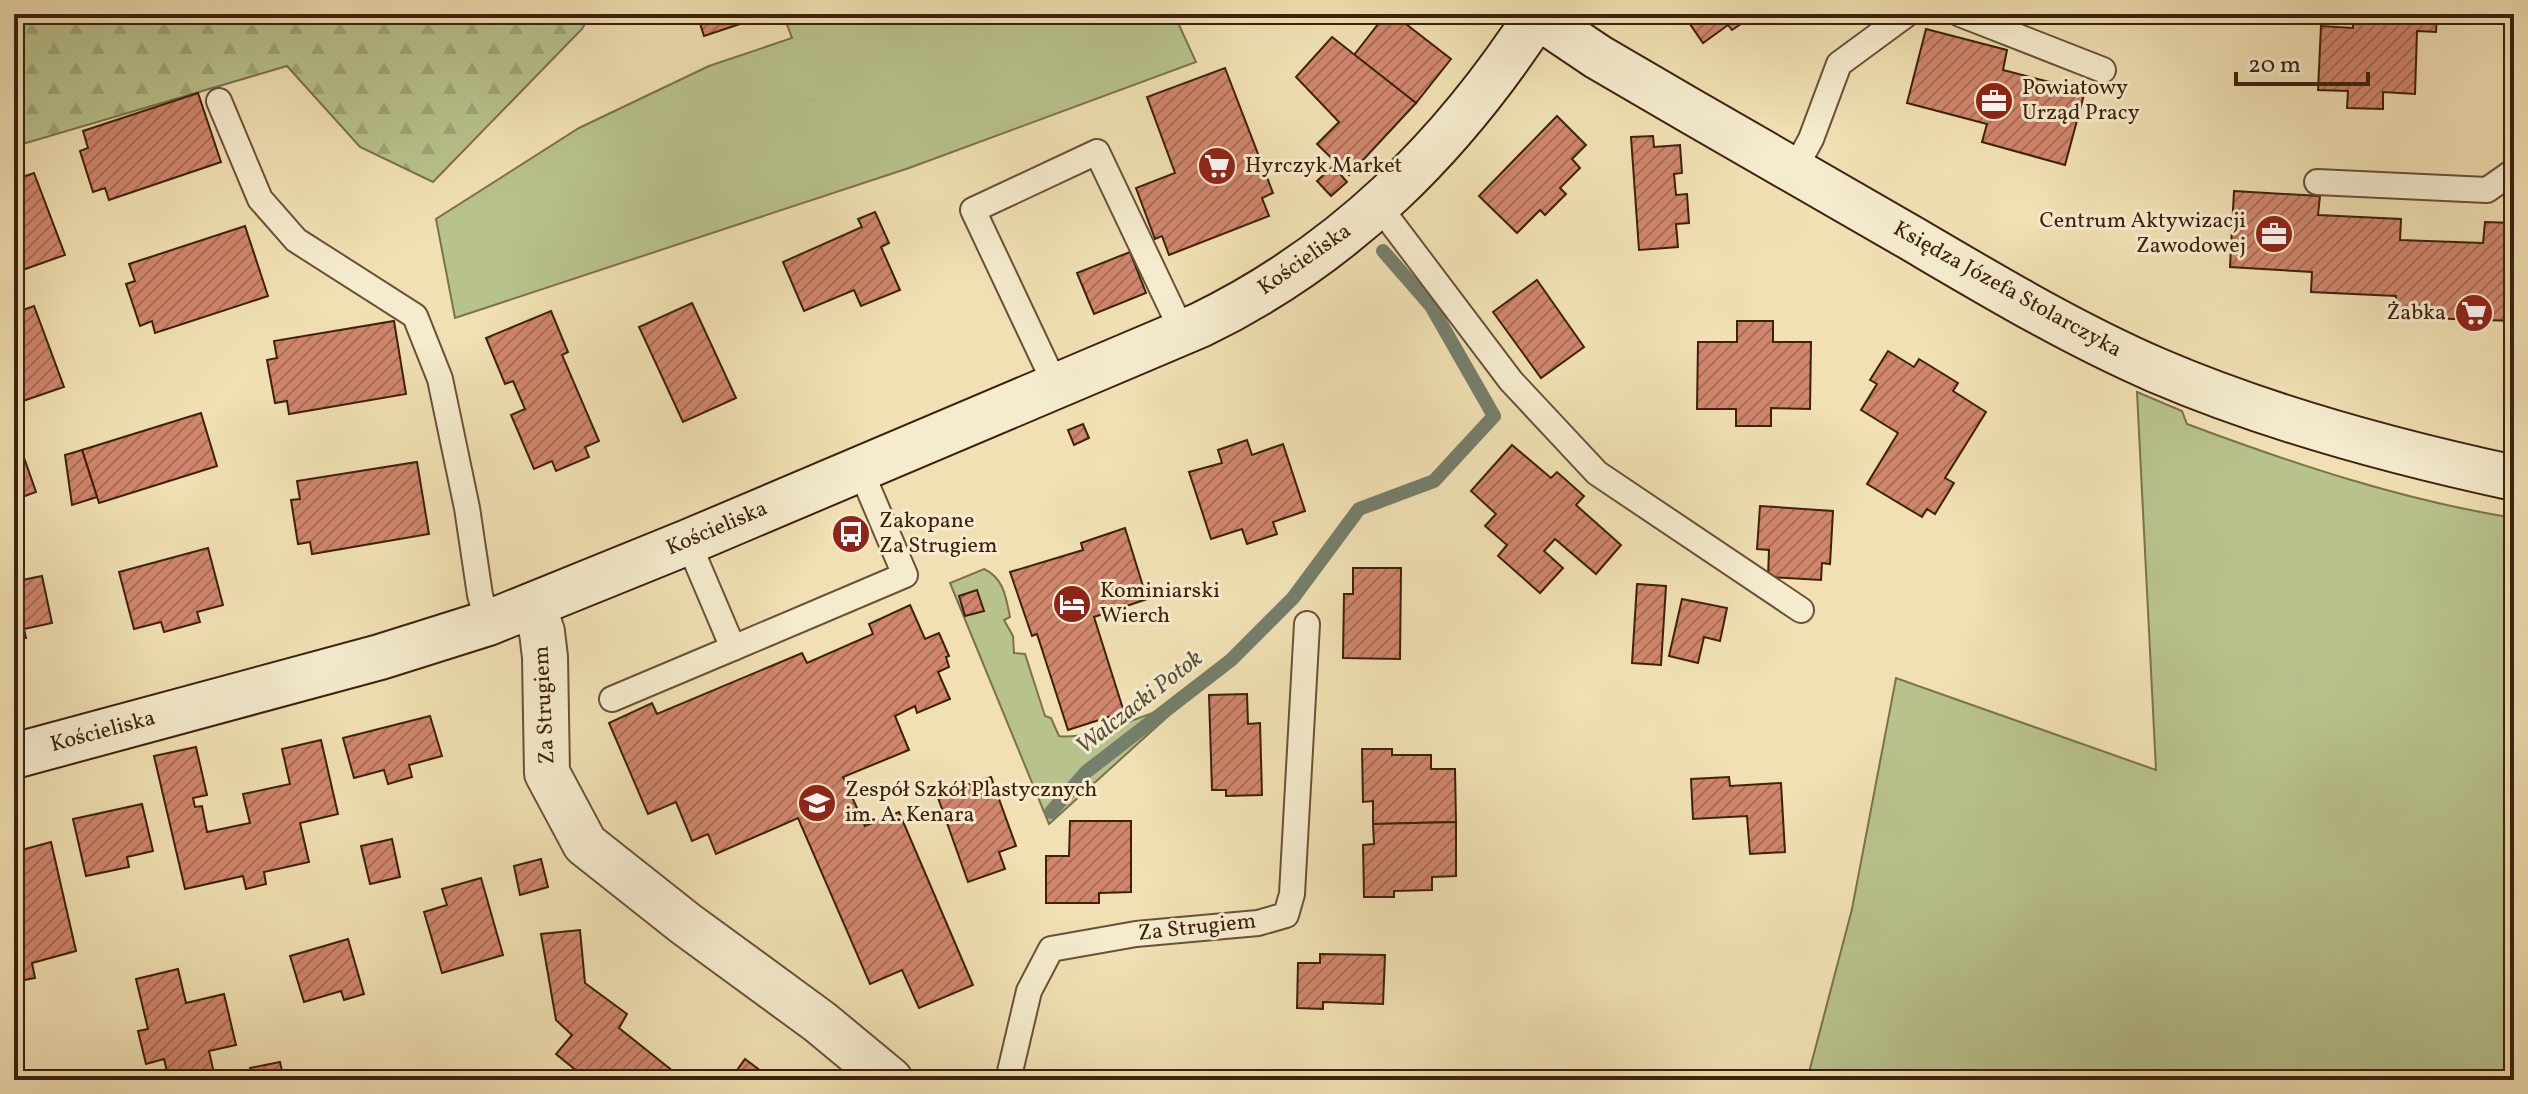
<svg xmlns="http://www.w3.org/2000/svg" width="2528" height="1094" font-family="Vollkorn,serif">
<defs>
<pattern id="forest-firs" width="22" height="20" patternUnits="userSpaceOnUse" patternTransform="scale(2)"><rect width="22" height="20" fill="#b8c28d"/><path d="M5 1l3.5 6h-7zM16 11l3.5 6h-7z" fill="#9fa678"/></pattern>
<pattern id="building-hatch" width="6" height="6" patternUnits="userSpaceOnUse" patternTransform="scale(2)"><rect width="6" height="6" fill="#d0866d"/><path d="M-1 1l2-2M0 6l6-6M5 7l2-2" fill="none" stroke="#aa6d58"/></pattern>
</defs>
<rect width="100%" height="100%" fill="#f0e0b3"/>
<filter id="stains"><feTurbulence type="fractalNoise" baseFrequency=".0025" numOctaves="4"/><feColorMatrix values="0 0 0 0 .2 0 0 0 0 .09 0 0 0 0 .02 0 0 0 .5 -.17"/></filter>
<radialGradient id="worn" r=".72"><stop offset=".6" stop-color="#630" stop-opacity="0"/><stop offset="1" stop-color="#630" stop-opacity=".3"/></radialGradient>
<g fill="#b8c28d" stroke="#7a724d" stroke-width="2">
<path d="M783,14H1174L1196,62L909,168L455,318L436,219L579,128L709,66L792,38Z"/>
<path d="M2137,392L2182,411L2187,424C2294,464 2402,500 2514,518V1080H1807L1852,909L1896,678L2156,770Z"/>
<path d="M984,569C1004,578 1006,598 1010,617L1004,620L1013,636L1014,653L1025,654L1045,716L1051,718L1059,736C1089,741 1156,711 1186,700L1049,824L950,583Z"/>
</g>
<path fill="url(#forest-firs)" stroke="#7a724d" stroke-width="2" d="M14,14H591L582,29L433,182L360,147L287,66L16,146Z"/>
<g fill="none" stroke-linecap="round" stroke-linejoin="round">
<path stroke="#757f6b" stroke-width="14" d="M1051,812L1086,772L1231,660L1293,598L1359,509L1434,481L1494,416L1431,306L1383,251"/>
</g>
<g fill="url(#building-hatch)" stroke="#3d210d" stroke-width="2">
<path d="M697,14H750L752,20L704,36Z"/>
<path d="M1386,14H1393L1451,59L1416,103L1354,55Z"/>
<path d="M1683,14H1756L1732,30L1728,25L1703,43Z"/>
<path d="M2353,14H2437L2436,32L2417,31L2415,94L2383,92V109L2347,108L2348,91L2318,90L2321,26L2353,28Z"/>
<path d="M1926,29L2007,50L2003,70L2085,91L2065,165L1982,142L1987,124L1907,103Z"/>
<path d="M1332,37L1416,103L1349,175L1317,144L1339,122L1296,77Z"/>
<path d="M1225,68L1273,193L1262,198L1269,216L1169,255L1162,236L1155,239L1136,188L1175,173L1147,97Z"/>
<path d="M198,93L221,162L109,200L105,188L93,192L80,151L88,148L83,131Z"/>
<path d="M1557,116L1586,145L1572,159L1580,168L1560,188L1566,194L1545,215L1540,210L1517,233L1479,196Z"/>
<path d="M1653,136L1654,147L1680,145L1682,173L1674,174L1676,195L1687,194L1689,223L1676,224L1678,247L1639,250L1631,137Z"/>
<path d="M1333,166L1347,182L1331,196L1317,181Z"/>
<path d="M34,173L65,255L14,273V180Z"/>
<path d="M2234,191L2320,196L2318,215L2401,219L2400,240L2483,243L2485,222L2514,223V321L2395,317L2396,296L2311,292L2312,272L2230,267Z"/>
<path d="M875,212L889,243L881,247L900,290L861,306L854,290L804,311L783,262L862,227L858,219Z"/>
<path d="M245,226L268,296L155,333L152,321L140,326L126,284L135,281L129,264Z"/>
<path d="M1130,252L1146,293L1094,314L1077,273Z"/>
<path d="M1537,280L1584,347L1541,378L1493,312Z"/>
<path d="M14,286L23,310L34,306L64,387L14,404Z"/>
<path d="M692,303L736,398L683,422L639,327Z"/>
<path d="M551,311L568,352L562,355L599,441L585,447L589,457L556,471L552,461L534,469L511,415L525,409L513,381L505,384L486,338Z"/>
<path d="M394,321L406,394L289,414L287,401L275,403L267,360L277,358L274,341Z"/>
<path d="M1737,321H1773V342H1811L1810,409L1771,408V426H1736V409H1697L1698,342H1737Z"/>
<path d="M1888,351L1914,367L1919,359L1958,383L1953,391L1986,412L1945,478L1954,483L1935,514L1927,509L1922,517L1867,484L1898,433L1861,410L1877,384L1870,380Z"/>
<path d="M201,413L217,466L99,503L82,450Z"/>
<path d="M1083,424L1089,438L1074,445L1068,430Z"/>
<path d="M1247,440L1252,455L1283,444L1305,511L1273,522L1277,534L1247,544L1242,529L1211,539L1189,472L1222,463L1218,450Z"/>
<path d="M1512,445L1551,478L1557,472L1584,496L1576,505L1621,545L1596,574L1555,539L1544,551L1563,568L1540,593L1498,556L1507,545L1485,526L1496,514L1471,491Z"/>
<path d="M82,450L97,497L72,505L65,455Z"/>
<path d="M22,452L36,492L14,500V455Z"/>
<path d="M417,462L429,534L312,554L310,542L298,544L291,500L300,499L297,481Z"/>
<path d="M1760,506L1833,511L1830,564L1822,563L1821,580L1768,577L1769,550L1757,549Z"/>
<path d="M1125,528L1147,599L1094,617L1124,712L1068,730L1037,634L1032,636L1010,572L1083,550L1081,543Z"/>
<path d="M208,548L223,605L197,612L200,622L164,632L161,622L134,629L119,572Z"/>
<path d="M19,566L22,580L42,576L52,623L24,629L26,638L14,640V567Z"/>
<path d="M1353,568H1401L1400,659L1343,658L1344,594H1353Z"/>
<path d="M1637,584L1666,586L1661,665L1632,663Z"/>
<path d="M977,590L984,611L965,616L959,596Z"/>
<path d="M1682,599L1727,608L1720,641L1704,637L1698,663L1669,656Z"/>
<path d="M910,605L925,639L939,633L949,656L946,657L949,667L938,672L950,699L917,713L915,706L895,716L909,750L843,777L865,826L899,812L973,985L919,1008L902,970L870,984L798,818L716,854L708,834L692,841L676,802L648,814L609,723L652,703L657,714L802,653L807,663L873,634L869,624Z"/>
<path d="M1247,694L1248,724L1260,723L1262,795L1226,796V790H1212L1209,695Z"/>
<path d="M430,716L442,756L409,765L412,777L388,784L384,770L354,778L343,738Z"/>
<path d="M321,740L338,814L300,823L309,862L264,872L266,884L246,889L243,876L185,889L154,756L196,747L207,795L193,798L195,807L202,806L207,832L250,823L243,794L290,784L282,749Z"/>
<path d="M1362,749H1392V755H1431V769H1455L1456,822L1373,824V801L1363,802Z"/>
<path d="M991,777L1016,846L999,852L1005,869L968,882L937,795Z"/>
<path d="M1729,777L1730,786L1781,783L1785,852L1750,854L1747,816L1693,819L1691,779Z"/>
<path d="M142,804L153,851L127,857L129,867L86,876L73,819Z"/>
<path d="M1070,821H1131V892L1099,893V903H1046V856H1069Z"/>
<path d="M1456,822V876L1432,877V890L1394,891V897H1364L1363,845L1374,844L1373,824Z"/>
<path d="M392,839L400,877L370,884L361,846Z"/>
<path d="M51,842L76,951L32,963L35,978L14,982V852Z"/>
<path d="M541,859L548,887L520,895L514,866Z"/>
<path d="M481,878L503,955L442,973L424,912L447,905L442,889Z"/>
<path d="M580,930L585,983L627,1014L619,1028L684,1080H588L556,1054L572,1035L556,1020L541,934Z"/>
<path d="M348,939L364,994L344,1000L341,991L304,1002L290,956Z"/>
<path d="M1320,954L1385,955L1383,1004L1323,1002V1009L1297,1008L1298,963H1320Z"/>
<path d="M178,969L186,1003L224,994L236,1045L209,1051L215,1078L169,1080L164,1059L146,1064L138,1031L148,1029L136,979Z"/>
<path d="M745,1059L773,1080H730Z"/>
<path d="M280,1062L284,1080H253L250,1068Z"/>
</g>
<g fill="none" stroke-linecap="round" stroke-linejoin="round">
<defs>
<g id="lane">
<path d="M1960,14L2103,70"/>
<path d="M219,101L260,199L296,240L415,316L440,379L467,508L480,595L488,623"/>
<path d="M1794,170L1811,139L1839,64L1907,14"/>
<path d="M2317,182L2487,190L2514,171"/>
<path d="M1378,205L1511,381L1597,473L1801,610"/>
<path d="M1056,386L973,210L1097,152L1183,333"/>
<path d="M688,542L733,648L905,575L860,469"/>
<path d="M612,699L733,648"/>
<path d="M1008,1080L1029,991L1051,949L1136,934L1258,923L1286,915L1292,894L1307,624"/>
</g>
<path id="street" d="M533,605L542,632L545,657L547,773L585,844L686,924L820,1022L890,1080"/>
<g id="secondary">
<path d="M1537,16L1598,57C1702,118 1807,178 1911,238C1991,285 2071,333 2156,370C2270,419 2393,452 2514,478"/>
<path d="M14,756L380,657L488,623L688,542L1200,325C1344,255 1452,147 1538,14"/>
</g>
</defs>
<use href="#lane" stroke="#6a5136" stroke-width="28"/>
<use href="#street" stroke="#6a5136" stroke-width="48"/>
<use href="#secondary" stroke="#3d210d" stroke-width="48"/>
<use href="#lane" stroke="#f5ebce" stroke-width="24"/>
<use href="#street" stroke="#f5ebce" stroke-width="44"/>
<use href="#secondary" stroke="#f5ebce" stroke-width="44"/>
</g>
<defs>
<symbol id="office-disc" viewBox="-11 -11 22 22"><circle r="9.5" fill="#8f2418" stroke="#f5ebce"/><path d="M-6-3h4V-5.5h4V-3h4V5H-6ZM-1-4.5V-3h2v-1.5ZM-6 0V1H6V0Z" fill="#fff"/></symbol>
<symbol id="supermarket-disc" viewBox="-11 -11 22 22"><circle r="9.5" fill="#8f2418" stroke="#f5ebce"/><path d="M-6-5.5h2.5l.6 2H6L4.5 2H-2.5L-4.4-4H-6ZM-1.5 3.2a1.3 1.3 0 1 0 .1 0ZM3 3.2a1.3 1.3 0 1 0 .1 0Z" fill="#fff"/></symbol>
<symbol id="bus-disc" viewBox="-11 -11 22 22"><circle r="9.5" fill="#8f2418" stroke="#f5ebce"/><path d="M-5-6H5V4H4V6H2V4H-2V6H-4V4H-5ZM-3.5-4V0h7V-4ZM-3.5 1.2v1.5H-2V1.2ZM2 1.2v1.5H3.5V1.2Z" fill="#fff"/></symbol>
<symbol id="hotel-disc" viewBox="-11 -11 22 22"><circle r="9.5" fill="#8f2418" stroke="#f5ebce"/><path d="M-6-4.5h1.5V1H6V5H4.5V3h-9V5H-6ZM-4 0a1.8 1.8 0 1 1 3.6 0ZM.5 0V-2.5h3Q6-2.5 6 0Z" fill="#fff"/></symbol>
<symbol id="school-disc" viewBox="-11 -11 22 22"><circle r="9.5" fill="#8f2418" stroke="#f5ebce"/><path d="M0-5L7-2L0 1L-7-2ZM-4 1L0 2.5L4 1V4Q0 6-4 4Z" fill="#fff"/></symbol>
</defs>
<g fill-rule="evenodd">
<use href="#office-disc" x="1972" y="79" width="44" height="44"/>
<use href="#supermarket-disc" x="1195" y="144" width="44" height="44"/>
<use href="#office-disc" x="2252" y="212" width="44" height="44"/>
<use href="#supermarket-disc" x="2452" y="291" width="44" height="44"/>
<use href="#bus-disc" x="829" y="512" width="44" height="44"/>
<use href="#hotel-disc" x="1050" y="582" width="44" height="44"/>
<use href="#school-disc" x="795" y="781" width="44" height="44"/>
</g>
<g text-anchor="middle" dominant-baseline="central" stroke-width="6" stroke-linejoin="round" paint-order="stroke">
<g font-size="22" fill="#3d210d" stroke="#f5ebce" text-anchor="start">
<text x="2022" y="88">Powiatowy<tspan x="2022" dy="25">Urząd Pracy</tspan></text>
<text x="1245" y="166">Hyrczyk Market</text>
<text x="2246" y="221" text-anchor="end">Centrum Aktywizacji<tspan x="2246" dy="25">Zawodowej</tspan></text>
<text x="2446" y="313" text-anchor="end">Żabka</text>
<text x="879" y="521">Zakopane<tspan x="879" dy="25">Za Strugiem</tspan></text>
<text x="1100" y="591">Kominiarski<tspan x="1100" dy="25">Wierch</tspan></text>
<text x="845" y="790">Zespół Szkół Plastycznych<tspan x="845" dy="25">im. A. Kenara</tspan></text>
</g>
<g font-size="22" fill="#3d210d" stroke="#f5ebce">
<text transform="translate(1305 260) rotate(-35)">Kościeliska</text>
<text transform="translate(2007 290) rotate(29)">Księdza Józefa Stolarczyka</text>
<text transform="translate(717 529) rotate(-23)">Kościeliska</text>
<text transform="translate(545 705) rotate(-93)">Za Strugiem</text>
<text transform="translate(103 732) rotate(-15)">Kościeliska</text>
<text transform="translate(1197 928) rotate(-6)">Za Strugiem</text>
</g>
<g font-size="24" font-style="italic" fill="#59503c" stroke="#f5ebce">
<text transform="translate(1140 703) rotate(-38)">Walczacki Potok</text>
</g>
</g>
<rect width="2528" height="1094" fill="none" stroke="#f0e0b3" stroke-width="48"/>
<rect x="16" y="16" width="2496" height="1062" fill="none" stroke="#3d210d" stroke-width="4"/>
<rect x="24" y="24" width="2480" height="1046" fill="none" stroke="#3d210d" stroke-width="2"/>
<path d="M2236 72v12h132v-12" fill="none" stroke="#3d210d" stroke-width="4"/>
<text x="2248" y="72" font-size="24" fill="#3d210d" stroke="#f5ebce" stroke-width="6" paint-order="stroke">20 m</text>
<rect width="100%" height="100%" filter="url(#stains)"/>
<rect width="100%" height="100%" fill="url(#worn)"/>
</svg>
